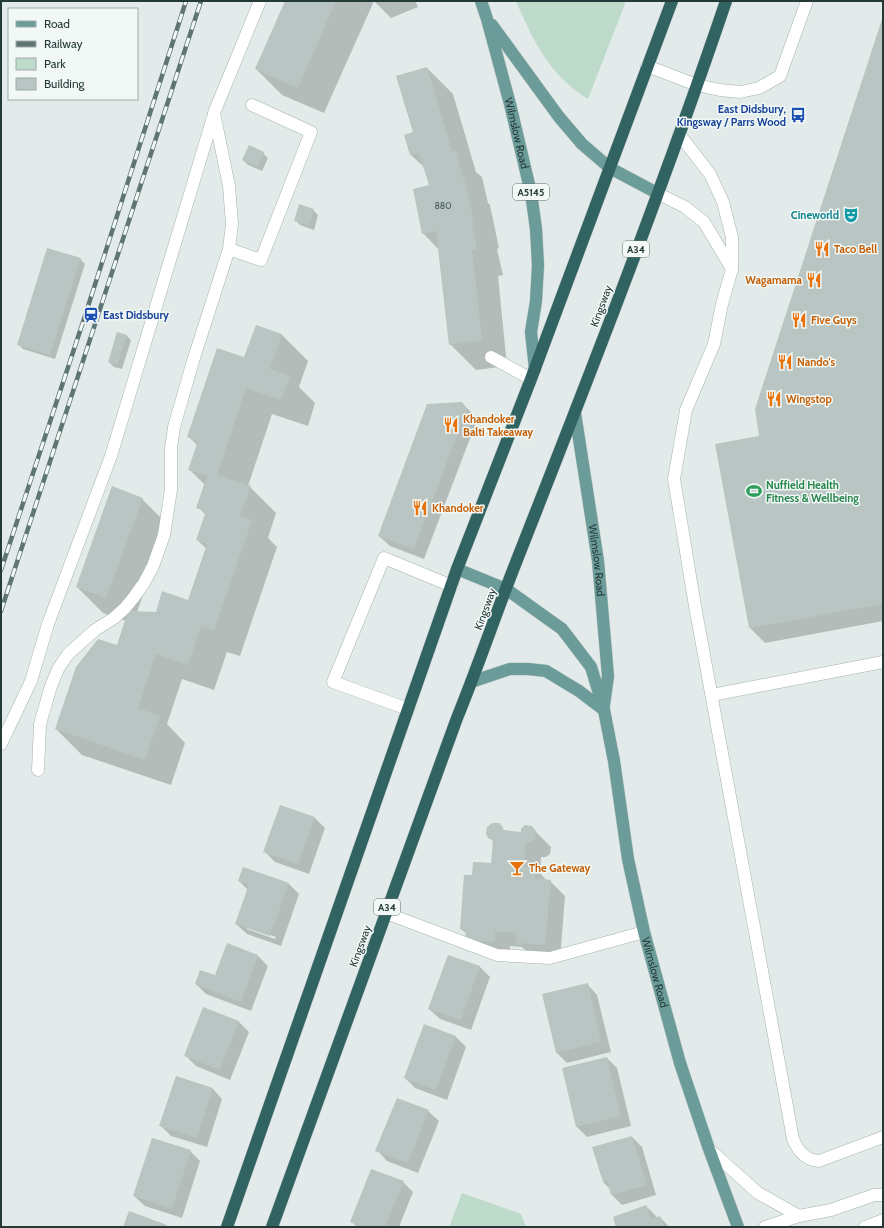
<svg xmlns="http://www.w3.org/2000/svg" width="884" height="1228" font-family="Cabin,sans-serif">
<rect width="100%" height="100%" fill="#e2ebe9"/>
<g fill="#bddaca">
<path d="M516,1H626L588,99C581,94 574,90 568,84C543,62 529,31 516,1Z"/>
<path d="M462,1193L521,1214L526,1227H449Z"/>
</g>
<g fill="#0003" fill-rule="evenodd">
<path d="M286,1H374L324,113L282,95L256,69Z"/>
<path d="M374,1H415L418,7L391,18Z"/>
<path d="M883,18V621L765,643L750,628L761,437Z"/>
<path d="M427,68L453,94L476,172L482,177L488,203L490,205L499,248L497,249L503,275L498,276L507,366L476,370L450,344L439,250L423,233L430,186L425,168L411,155L405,136L414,133Z"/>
<path d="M263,153L268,158L262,171L248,165L243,160Z"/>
<path d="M313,210L318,215L314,230L300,225L295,220Z"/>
<path d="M80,259L85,264L55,359L23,349L18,344Z"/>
<path d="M256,326L282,335L308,361L299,387L315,403L308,426L272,414L248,486L250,487L276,513L268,538L277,547L240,656L227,652L214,690L182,679L167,724L185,743L171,785L82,755L56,729L118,646L126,621L103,613L77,587L142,499L168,525L137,612L156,613L189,601L207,549L197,540L206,515L198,507L205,485L190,470L198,446L188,436L245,359Z"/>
<path d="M126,335L131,340L122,369L114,367L109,362Z"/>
<path d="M462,403L472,413L477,420L424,559L390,546L379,536Z"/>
<path d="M281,806L315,818L325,828L309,874L275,862L265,852Z"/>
<path d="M498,824L506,832L521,833L531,827L551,847L550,854L546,857H541L540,873L547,881H550L565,896L560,960L533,958L522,947L510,946L509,957L482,955L467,934L461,929L473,876L492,864L494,842L490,838Z"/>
<path d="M244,868L289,884L299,894L281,946L247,934L236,924L248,890L239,881ZM247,927L276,937L275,939L247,929Z"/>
<path d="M258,956L268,966L251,1011L206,994L196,984L216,976Z"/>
<path d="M448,956L480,967L490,977L471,1030L440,1019L429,1009Z"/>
<path d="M587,984L597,995L611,1052L567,1063L556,1052Z"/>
<path d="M239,1022L249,1032L230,1080L196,1066L186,1056Z"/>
<path d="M424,1026L456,1037L466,1047L447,1100L415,1088L405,1078Z"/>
<path d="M607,1058L617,1068L631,1126L587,1137L576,1126Z"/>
<path d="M212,1088L222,1099L207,1147L171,1136L161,1126Z"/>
<path d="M428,1111L439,1121L418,1173L387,1161L377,1150Z"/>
<path d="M632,1137L642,1147L656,1195L622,1205L612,1195L610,1189L603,1182Z"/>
<path d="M190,1151L200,1161L182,1218L145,1206L134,1196Z"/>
<path d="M403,1182L413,1192L399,1227H357L351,1221Z"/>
<path d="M646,1206L656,1216L657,1218L660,1217L669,1227H617Z"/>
</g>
<g fill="#b8c5c2">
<path d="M285,1H336L298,88L255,69Z"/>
<path d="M883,16V604L749,628L715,444L759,436L755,409Z"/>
<path d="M427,67L452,151L456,150L463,178H464L474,222L472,223L477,249L472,250L482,340L449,345L436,231L422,234L413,189L429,185L419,153L410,155L404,135L413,132L396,76Z"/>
<path d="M249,145L264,152L257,167L242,160Z"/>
<path d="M299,204L314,209L309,225L294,221Z"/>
<path d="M47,248L81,258L50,355L17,345Z"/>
<path d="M256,325L282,334L270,369L290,376L281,400L246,388L217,475L251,486L240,516L252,520L214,631L201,626L188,665L156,654L138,708L160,716L145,760L55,729L76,667L98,639L117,645L128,611L156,612L162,591L188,600L207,544L196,540L206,511L196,508L207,476L188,470L198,441L187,437L217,348L244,357Z"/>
<path d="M117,332L127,335L117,365L108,362Z"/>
<path d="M462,402L467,409L414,549L378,536L427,404Z"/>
<path d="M112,486L143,498L106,598L76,587Z"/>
<path d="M280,805L315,817L298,864L263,852Z"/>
<path d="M492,823H499L503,827L502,830L521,832V829L525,825L532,826L536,831L535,839L531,842H526L524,867H535V878L551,880L545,945L516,943L517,933L495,932V942L465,940L466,930L460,929L464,875H472L473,862L491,863L493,839H489L486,834L487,827Z"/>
<path d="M243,867L289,883L270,936L235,924L249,884L238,881Z"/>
<path d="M227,943L258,955L241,1002L195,984L200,970L215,975Z"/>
<path d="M448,955L480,966L461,1020L428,1009Z"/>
<path d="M588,983L601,1042L556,1053L542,994Z"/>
<path d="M203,1007L239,1021L220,1070L184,1056Z"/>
<path d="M424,1024L456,1036L436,1090L404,1078Z"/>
<path d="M607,1057L621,1116L576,1127L562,1068Z"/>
<path d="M176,1076L213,1088L197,1138L159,1126Z"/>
<path d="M397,1098L429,1110L408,1163L375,1151Z"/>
<path d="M632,1136L647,1185L611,1195L607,1181L603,1182L592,1147Z"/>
<path d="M152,1138L191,1150L172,1209L133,1196Z"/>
<path d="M371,1169L404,1181L385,1227H364L350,1222Z"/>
<path d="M646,1205L651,1219L660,1216L664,1227H616L613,1217Z"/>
<path d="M129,1211L167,1225L166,1227H123Z"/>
</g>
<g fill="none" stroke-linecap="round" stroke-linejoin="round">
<defs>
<g id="minor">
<path d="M647,66L697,85L720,90L740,92L759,88L780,76L807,1"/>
<path d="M679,134L710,174L723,202L732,237V269"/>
<path d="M657,193L685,207L704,222L732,269L722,304L714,344L686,410L674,479L695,606L793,1139C798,1151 805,1160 819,1161L883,1137"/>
<path d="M229,249L261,260L311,132L252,105"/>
<path d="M491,357L531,379"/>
<path d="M712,695L883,662"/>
<path d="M408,709L333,682L384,558L452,586"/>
<path d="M1,744L31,681L48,624L111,456L214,114"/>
<path d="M38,770L40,724L51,686L58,669L68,654L95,630L114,618L125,608L134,597L144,583L153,566L164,535L171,490V448L174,427L193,361L229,249L232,224L229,186L214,113L260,1"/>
<path d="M386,913L497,955L550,958L644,932"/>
<path d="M709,1149L758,1193L799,1216L831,1210L874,1195H883"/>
<path d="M765,1227L799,1216"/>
<path d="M865,1227L883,1220"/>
</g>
<g id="major">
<path id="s1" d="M481,1L487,19L510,104L531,193L536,229L538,265L536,301L531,332L535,369"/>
<path d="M492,25L559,117L582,144L610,168L657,193"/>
<path id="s2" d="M575,413L598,561L608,676L604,705"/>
<path id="s3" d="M457,569L506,589L562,629L591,667L604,710L614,761L628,859L644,932L680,1063L709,1149L738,1227"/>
<path d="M471,682L510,669H528L546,671L579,691L604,710"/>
</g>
<g id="highway">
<path d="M227,1227L457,569L531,379L672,1"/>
<path d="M272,1227L457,718C477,669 494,619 513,570C587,382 661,193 726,1"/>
</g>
</defs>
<use href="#minor" stroke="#a5b2b0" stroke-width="13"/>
<use href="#major" stroke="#c2c8c7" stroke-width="13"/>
<use href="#highway" stroke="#c2c8c7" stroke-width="13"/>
<use href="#minor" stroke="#fff" stroke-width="12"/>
<use href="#major" stroke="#6b9c99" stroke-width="12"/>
<use href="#highway" stroke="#326363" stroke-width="12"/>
<defs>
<g id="rail">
<path d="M1,570L82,325L186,1"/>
<path d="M1,611L201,1"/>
</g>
</defs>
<use href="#rail" stroke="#5e7574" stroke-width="4.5"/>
<use href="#rail" stroke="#f2f8f6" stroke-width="3" stroke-dasharray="9" stroke-linecap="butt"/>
</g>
<defs>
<symbol id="bus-bare" viewBox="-9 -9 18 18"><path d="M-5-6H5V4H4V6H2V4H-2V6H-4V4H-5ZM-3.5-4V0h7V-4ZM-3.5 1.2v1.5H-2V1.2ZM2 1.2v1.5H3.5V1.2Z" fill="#1a4fb4" stroke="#f2f8f6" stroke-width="2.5" paint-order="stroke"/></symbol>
<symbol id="theatre-bare" viewBox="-9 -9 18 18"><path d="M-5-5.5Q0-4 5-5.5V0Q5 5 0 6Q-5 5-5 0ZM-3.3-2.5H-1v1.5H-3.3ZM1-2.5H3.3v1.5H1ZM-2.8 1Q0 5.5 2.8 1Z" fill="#0f9aa8" stroke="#f2f8f6" stroke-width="2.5" paint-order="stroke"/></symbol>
<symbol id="restaurant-bare" viewBox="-9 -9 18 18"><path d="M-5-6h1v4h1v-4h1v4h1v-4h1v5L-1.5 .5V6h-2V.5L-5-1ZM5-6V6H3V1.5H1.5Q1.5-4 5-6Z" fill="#e8710a" stroke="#f2f8f6" stroke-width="2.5" paint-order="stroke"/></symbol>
<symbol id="station-bare" viewBox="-9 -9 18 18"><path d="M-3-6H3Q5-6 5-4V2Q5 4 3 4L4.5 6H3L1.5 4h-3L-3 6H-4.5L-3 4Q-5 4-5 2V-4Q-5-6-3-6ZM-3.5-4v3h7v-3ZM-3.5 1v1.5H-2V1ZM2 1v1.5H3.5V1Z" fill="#1a4fb4" stroke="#f2f8f6" stroke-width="2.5" paint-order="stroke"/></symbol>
<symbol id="stadium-bare" viewBox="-9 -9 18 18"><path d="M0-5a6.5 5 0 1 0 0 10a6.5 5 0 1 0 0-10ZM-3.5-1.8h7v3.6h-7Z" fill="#2e9e5b" stroke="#f2f8f6" stroke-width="2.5" paint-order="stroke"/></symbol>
<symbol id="bar-bare" viewBox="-9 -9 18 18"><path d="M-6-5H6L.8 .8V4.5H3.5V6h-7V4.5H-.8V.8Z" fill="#e8710a" stroke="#f2f8f6" stroke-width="2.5" paint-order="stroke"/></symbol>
</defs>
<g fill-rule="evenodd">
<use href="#bus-bare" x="787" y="104" width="22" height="22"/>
<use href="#theatre-bare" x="840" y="204" width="22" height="22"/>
<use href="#restaurant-bare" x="811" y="238" width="22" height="22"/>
<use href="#restaurant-bare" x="803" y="269" width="22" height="22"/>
<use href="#station-bare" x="80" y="304" width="22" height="22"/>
<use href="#restaurant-bare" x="788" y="309" width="22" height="22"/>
<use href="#restaurant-bare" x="774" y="351" width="22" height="22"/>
<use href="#restaurant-bare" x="763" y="388" width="22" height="22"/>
<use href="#restaurant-bare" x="440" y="414" width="22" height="22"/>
<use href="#stadium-bare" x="743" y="480" width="22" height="22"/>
<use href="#restaurant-bare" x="409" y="497" width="22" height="22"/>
<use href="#bar-bare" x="506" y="857" width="22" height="22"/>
</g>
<g text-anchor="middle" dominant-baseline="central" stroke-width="3" stroke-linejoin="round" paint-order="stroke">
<g font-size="9" fill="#495d5a">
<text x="443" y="205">880</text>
</g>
<g fill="#f2f8f6" stroke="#627371" stroke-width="1">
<rect x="513" y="184" width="36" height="16" rx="3"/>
<rect x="623" y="241" width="26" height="16" rx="3"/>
<rect x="374" y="899" width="26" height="16" rx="3"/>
</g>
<g font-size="10" font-weight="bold" fill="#243a38">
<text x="531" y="192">A5145</text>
<text x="636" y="249">A34</text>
<text x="387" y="907">A34</text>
</g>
<g font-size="11" font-weight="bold" fill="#164399" stroke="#f2f8f6" text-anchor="end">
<text x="786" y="109">East Didsbury,<tspan x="786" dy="13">Kingsway / Parrs Wood</tspan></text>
<text x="103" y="315" text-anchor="start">East Didsbury</text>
</g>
<g font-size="11" fill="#243a38" stroke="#f2f8f6">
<text stroke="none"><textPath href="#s1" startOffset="137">Wilmslow Road</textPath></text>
<text transform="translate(601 306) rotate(-70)">Kingsway</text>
<text stroke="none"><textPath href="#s2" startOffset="149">Wilmslow Road</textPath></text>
<text transform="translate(485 609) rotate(-70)">Kingsway</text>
<text transform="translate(360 946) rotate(-70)">Kingsway</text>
<text stroke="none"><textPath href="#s3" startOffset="482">Wilmslow Road</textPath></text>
</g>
<g font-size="11" font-weight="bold" fill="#0d838f" stroke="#f2f8f6" text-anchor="end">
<text x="839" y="215">Cineworld</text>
</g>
<g font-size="11" font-weight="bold" fill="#c56008" stroke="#f2f8f6" text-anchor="start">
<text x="834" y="249">Taco Bell</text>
<text x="802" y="280" text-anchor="end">Wagamama</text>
<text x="811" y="320">Five Guys</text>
<text x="797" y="362">Nando's</text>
<text x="786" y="399">Wingstop</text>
<text x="463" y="419">Khandoker<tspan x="463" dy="13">Balti Takeaway</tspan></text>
<text x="432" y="508">Khandoker</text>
<text x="529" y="868">The Gateway</text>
</g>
<g font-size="11" font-weight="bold" fill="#27864d" stroke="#f2f8f6" text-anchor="start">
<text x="766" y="485">Nuffield Health<tspan x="766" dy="13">Fitness &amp; Wellbeing</tspan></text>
</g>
</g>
<rect width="884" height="1228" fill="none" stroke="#243a38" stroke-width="4"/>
<rect x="8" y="8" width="130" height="92" fill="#f2f8f6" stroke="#a0acaa"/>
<rect x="16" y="21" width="20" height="6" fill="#6b9c99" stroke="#a0acaa"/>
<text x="44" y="28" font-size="12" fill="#243a38">Road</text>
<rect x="16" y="41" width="20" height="6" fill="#5e7574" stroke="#a0acaa"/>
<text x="44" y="48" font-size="12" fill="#243a38">Railway</text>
<rect x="16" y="58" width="20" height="12" fill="#bddaca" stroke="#a0acaa"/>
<text x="44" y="68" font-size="12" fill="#243a38">Park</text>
<rect x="16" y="78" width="20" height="12" fill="#b8c5c2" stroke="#a0acaa"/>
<text x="44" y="88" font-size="12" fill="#243a38">Building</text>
</svg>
